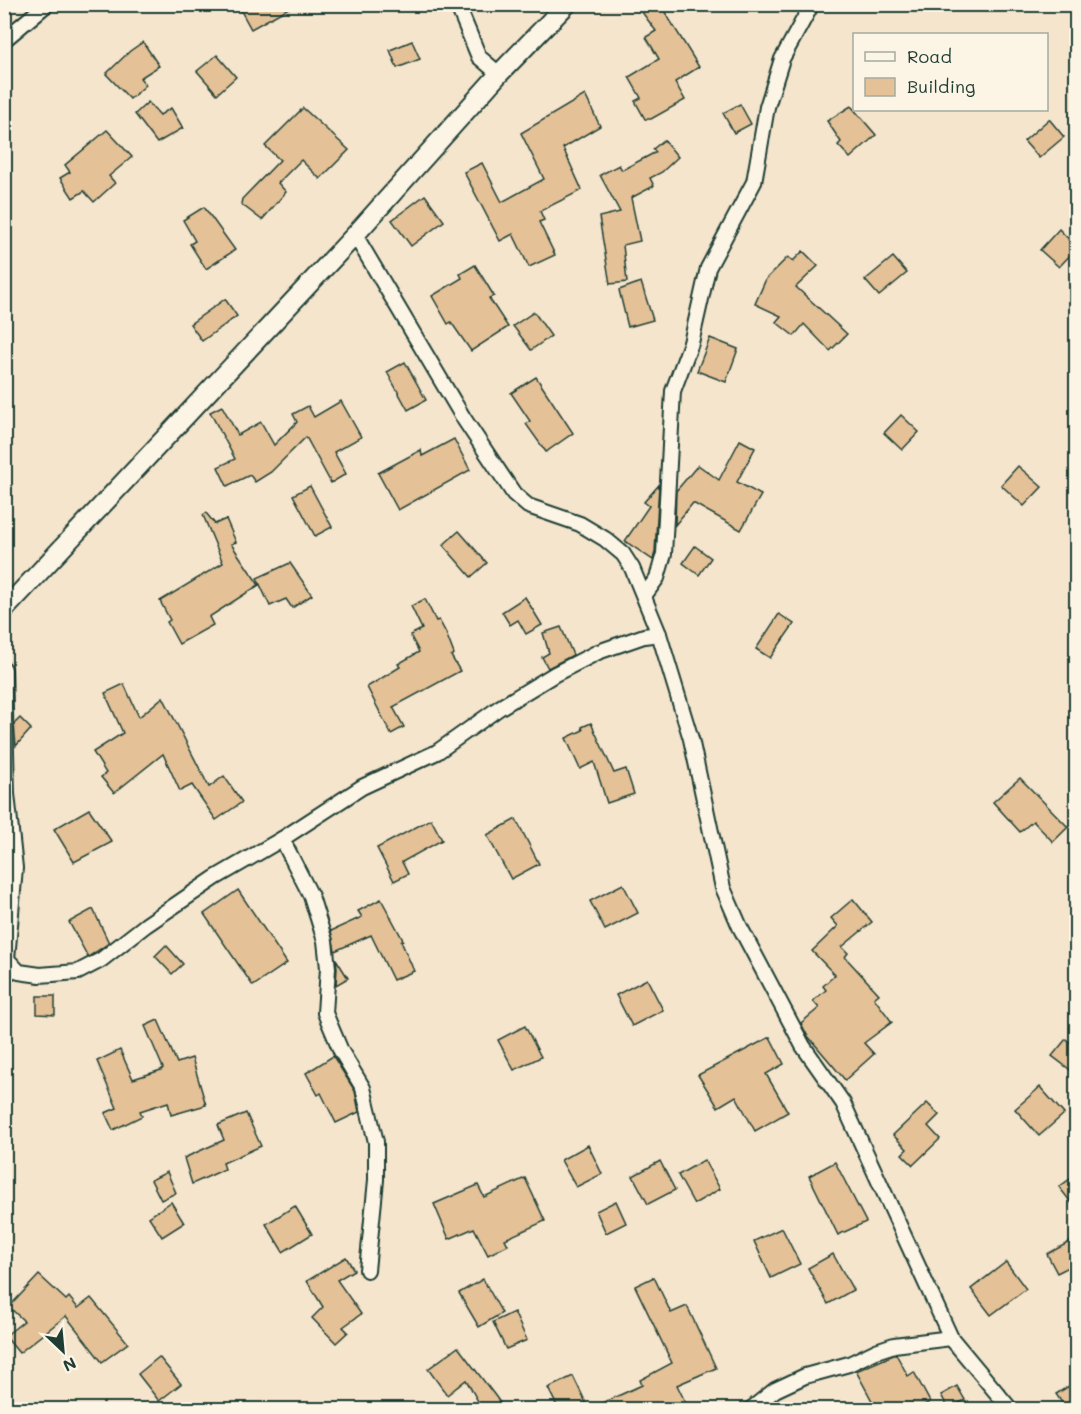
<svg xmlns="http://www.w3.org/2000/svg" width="1081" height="1414" font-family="Mali,sans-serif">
<rect width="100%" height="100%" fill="#f5e5cd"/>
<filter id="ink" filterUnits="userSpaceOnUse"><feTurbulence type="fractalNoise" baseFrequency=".0167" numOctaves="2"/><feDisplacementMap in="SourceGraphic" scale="12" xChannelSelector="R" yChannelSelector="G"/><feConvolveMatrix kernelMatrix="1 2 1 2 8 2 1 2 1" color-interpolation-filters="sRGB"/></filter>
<g filter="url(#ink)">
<g fill="#e4c196" stroke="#1f3d34" stroke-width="1.5">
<path d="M249,4H296L251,29L240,9Z"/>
<path d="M636,4H660L699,67L675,82L685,100L651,119H645L635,101L641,98L629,77L659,59L646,37L656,31Z"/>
<path d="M412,41L420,59L397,68L390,50Z"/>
<path d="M143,42L159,66L140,78L146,85L130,99L106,74L130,51Z"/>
<path d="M217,55L236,77L217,94L197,71Z"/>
<path d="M585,95L600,126L563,148L582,190L540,211L544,220L539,222L555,255L529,267L513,234L500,241L464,172L482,163L502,202L544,179L521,133Z"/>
<path d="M148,102L160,115L171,108L183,128L157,143L135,114Z"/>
<path d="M740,104L751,124L734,133L723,113Z"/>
<path d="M851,106L876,135L850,158L838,145L841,142L827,121Z"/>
<path d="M303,108L349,150L320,179L301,160L278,183L286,192L262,220L241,204L242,199L280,160L265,146Z"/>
<path d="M1049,119L1064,137L1039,158L1024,141Z"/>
<path d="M107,130L132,157L109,176L115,183L94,202L84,191L73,198L60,178L70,172L65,165Z"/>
<path d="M664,140L678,157L662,172L650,178L654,186L631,198L640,241L623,245L627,282L610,284L599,217L620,212L600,175L619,165L622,170L656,152L653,149Z"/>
<path d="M425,195L444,221L411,246L392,220Z"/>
<path d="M204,207L235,250L206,269L190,244L195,241L183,220Z"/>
<path d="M1059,229L1077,248L1059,267L1040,250Z"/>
<path d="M803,251L818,266L796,287L847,334L830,351L804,324L794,336L776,322L781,316L755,304L766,279L788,257L793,261Z"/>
<path d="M893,257L907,273L879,296L865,280Z"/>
<path d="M475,265L494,296L489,298L508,327L471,351L451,322L448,324L432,296L462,278L460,274Z"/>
<path d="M641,282L653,320L628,327L619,290Z"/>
<path d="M225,299L237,316L202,341L190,324Z"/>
<path d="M534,312L551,336L531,350L513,326Z"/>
<path d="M710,338L738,349L726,382L697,371Z"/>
<path d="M405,362L426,400L408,410L387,372Z"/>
<path d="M536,377L573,433L546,452L526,424L530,421L511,393Z"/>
<path d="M341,401L361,437L334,452L346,474L331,483L306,437L271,472L255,482L250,475L227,486L218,467L235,459L210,412L222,406L238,435L261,422L274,445L297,422L293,414L308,406L314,417Z"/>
<path d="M901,415L919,432L902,450L884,433Z"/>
<path d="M454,439L470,470L398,510L378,473L421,450L422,456Z"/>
<path d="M740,440L755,448L737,482L761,495L741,530L693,503L675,525L676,491L698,465L719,480Z"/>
<path d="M1018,466L1042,487L1024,506L1001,485Z"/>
<path d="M659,485L655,552L653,560L625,541L649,506L644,502Z"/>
<path d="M310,486L332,527L315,536L293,495Z"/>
<path d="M206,513L215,524L226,519L236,542L231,544L259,585L209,617L213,625L179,644L167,622L170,620L160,601L223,563L203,515Z"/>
<path d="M459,531L487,563L471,577L443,545Z"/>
<path d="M695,546L711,558L699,575L683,563Z"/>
<path d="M290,563L312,595L292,608L286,599L270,606L257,578Z"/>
<path d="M525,597L542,625L526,634L518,620L510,625L502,612Z"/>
<path d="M425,599L436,621L439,620L446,633L454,654L451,656L460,671L393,707L404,727L391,734L367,687L400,667L398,664L419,652L410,635L422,629L411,606Z"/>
<path d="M779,614L794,624L770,658L756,649Z"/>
<path d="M561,627L573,655L548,668L542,657L549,653L543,633Z"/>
<path d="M124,684L139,717L163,697L209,787L224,776L242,802L216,820L192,785L180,791L163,754L114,793L101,777L106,773L93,752L123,733L105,693Z"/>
<path d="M20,718L31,729L16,746L14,724Z"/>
<path d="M591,723L614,773L626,769L634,794L607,803L594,762L580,769L566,738L583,730L582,727Z"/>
<path d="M1020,778L1068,827L1053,842L1033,821L1020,832L993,802Z"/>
<path d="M89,809L112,842L74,862L54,829Z"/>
<path d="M431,819L442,840L402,862L408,874L394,881L377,848Z"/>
<path d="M516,819L539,864L511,879L487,835Z"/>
<path d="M623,884L638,913L605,930L590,901Z"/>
<path d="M238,890L287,963L253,986L204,914Z"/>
<path d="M381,899L403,940L401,941L414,971L393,980L371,935L335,951L331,931L362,917L358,911Z"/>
<path d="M853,899L872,922L842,947L848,953L845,957L879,994L874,998L892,1022L864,1043L874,1054L845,1080L807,1035L801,1023L819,1008L813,1001L826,990L823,986L835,975L812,951L838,926L831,918Z"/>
<path d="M93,909L109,943L88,957L69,922Z"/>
<path d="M166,945L183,964L172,974L155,956Z"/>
<path d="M336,959L348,978L336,985L337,968Z"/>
<path d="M647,979L663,1010L632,1026L616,995Z"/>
<path d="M37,996H55V1015L37,1014Z"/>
<path d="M158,1020L177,1063L192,1058L206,1105L171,1115L168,1102L140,1111L142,1116L113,1130L105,1113L117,1108L97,1061L120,1050L133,1079L161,1070L163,1068L145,1026Z"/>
<path d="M525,1026L541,1057L514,1070L498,1040Z"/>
<path d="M770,1037L784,1064L766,1074L788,1112L755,1131L736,1096L718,1107L698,1075Z"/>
<path d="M1066,1039L1077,1047V1075L1052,1056Z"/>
<path d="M333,1056L355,1091L359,1112L336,1123L321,1093L318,1095L306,1073Z"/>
<path d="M1040,1087L1064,1114L1039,1136L1015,1109Z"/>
<path d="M927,1103L939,1115L928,1126L940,1139L913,1165L902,1154L907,1149L893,1135Z"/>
<path d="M246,1113L261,1146L223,1163L225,1169L192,1184L184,1158L224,1140L218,1125Z"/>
<path d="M588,1145L602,1174L576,1187L561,1160Z"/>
<path d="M704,1160L720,1189L694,1204L678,1175Z"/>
<path d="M660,1161L675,1190L648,1204L633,1176Z"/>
<path d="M835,1162L866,1222L838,1235L809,1176Z"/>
<path d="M167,1172L176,1193L161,1200L151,1180Z"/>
<path d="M1077,1174V1210L1059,1187Z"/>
<path d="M525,1178L545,1221L505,1239L508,1245L488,1255L474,1228L449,1239L434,1204L478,1185L484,1197Z"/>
<path d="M616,1201L626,1223L606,1233L596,1211Z"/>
<path d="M171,1202L184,1223L162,1237L149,1217Z"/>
<path d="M295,1206L312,1234L283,1252L266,1224Z"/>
<path d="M782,1228L800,1264L771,1278L754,1241Z"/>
<path d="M1077,1238V1263L1057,1273L1047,1254Z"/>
<path d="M833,1254L853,1290L828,1304L808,1268Z"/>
<path d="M346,1257L354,1270L337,1280L361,1314L343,1327L348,1332L336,1343L312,1318L323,1307L307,1281Z"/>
<path d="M1006,1262L1026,1289L991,1315L971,1289Z"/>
<path d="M39,1275L66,1300L69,1297L78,1308L91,1298L128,1343L102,1362L66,1316L19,1353L5,1336L24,1321L9,1307Z"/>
<path d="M654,1277L671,1313L687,1306L716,1368L677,1385L689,1410H559L548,1388L573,1376L589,1409L642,1385L640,1380L672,1363L635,1286Z"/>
<path d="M483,1279L502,1313L479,1327L459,1293Z"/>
<path d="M514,1312L527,1340L506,1349L493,1322Z"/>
<path d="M458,1347L496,1397L505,1410H483L466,1380L447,1395L428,1369Z"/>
<path d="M896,1354L908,1376L914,1372L930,1402L916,1410H877L856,1371Z"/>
<path d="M159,1357L181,1384L159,1401L138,1374Z"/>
<path d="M1077,1381V1398L1064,1406L1056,1394Z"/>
<path d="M957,1386L965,1400L949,1409L941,1395Z"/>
</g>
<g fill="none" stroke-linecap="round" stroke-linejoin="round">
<defs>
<g id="minor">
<path d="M457,4L479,57L499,74"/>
<path d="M4,40L47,4"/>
<path d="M355,235L464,419L514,494L528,506L580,524L605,539L623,554L632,568L659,634L691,739L723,888L740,927L803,1046L843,1103L951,1338L1011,1410"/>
<path d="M644,596L657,578L664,554L673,391L691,343L708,268L754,182L767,107L782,59L812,4"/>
<path d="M4,669L7,794L15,868L7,959L19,972L40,975L78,972L101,960L146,925L215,878L282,839L362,787L437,752L499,708L555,674L598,652L644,636L659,634"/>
<path d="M282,839L311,896L325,941L328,968L325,1013L341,1051L363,1088L376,1142V1180L367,1270"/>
<path d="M750,1410L775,1390L805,1376L849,1364L876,1351L894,1345L951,1338"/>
</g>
<path id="tertiary" d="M4,610L355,235L499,74L567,4"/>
</defs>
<use href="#minor" stroke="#1f3d34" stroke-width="18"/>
<use href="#tertiary" stroke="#1f3d34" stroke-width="22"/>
<use href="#minor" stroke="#fcf5e5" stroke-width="14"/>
<use href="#tertiary" stroke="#fcf5e5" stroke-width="18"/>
</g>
</g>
<rect width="1081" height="1414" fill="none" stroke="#fcf5e5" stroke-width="24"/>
<rect x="12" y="12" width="1057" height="1390" fill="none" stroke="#1f3d34" stroke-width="2" filter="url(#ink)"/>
<rect x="853" y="33" width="195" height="78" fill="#fcf5e5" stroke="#a4ab9e" stroke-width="1.5"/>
<rect x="865" y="52" width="30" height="9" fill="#fcf5e5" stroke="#a4ab9e" stroke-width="1.5"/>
<text x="907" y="63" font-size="18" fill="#1f3d34">Road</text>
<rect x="865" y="78" width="30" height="18" fill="#e4c196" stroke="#a4ab9e" stroke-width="1.5"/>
<text x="907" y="93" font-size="18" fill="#1f3d34">Building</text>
<g transform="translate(63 1351) rotate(154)" stroke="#fcf5e5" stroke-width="4.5" paint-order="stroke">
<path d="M0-4.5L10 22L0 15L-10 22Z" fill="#1f3d34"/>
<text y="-9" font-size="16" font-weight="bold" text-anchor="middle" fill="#1f3d34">N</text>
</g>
</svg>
